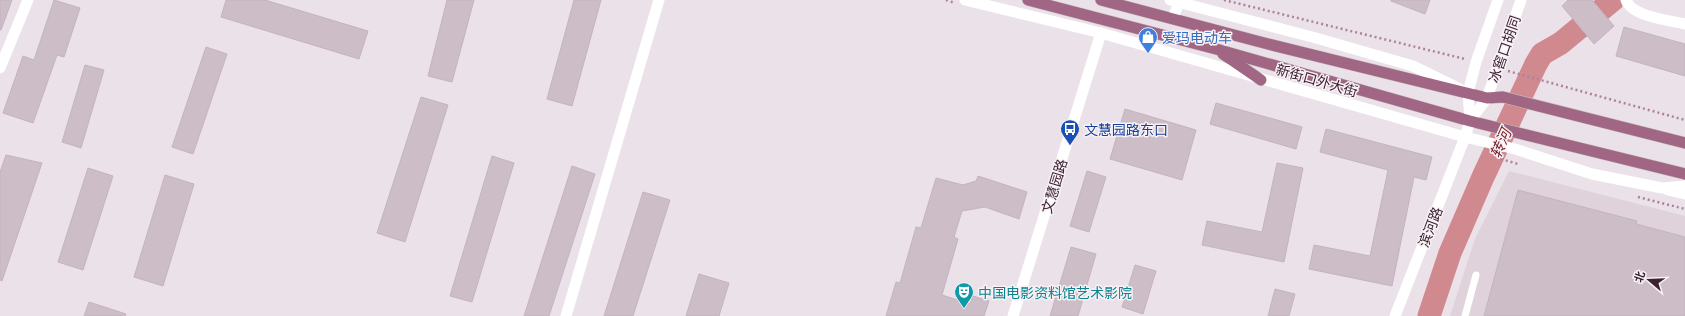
<svg xmlns="http://www.w3.org/2000/svg" width="1685" height="316" font-family="Commissioner,'Noto Sans SC',sans-serif">
<rect width="100%" height="100%" fill="#ebe1e8"/>
<path fill="#dfd2da" d="M1509,171L1685,216V316H1450L1475,239Z"/>
<g fill="none" stroke-linecap="round" stroke-linejoin="round">
<path stroke="#d0898f" stroke-width="23" d="M1429,316L1450,253L1483,177L1536,64L1542,54L1561,43L1613,0"/>
</g>
<g fill="#ccbdc7" stroke="#c5b3bf">
<path d="M0,0H12L1,30H0Z"/>
<path d="M54,0L80,8L64,57L57,55L33,123L3,113L23,56L34,60Z"/>
<path d="M226,0H265L368,31L359,59L221,17Z"/>
<path d="M447,0H474L452,82L428,76Z"/>
<path d="M574,0H601L572,106L547,99Z"/>
<path d="M1391,0H1430L1425,14L1391,1Z"/>
<path d="M1568,0H1592L1614,26L1594,44L1562,6Z"/>
<path d="M1624,27L1685,44V76L1616,56Z"/>
<path d="M206,47L227,54L193,154L172,147Z"/>
<path d="M85,65L104,70L81,148L62,142Z"/>
<path d="M421,97L448,105L405,242L377,233Z"/>
<path d="M1216,103L1302,127L1296,149L1210,124Z"/>
<path d="M1125,109L1196,130L1182,180L1110,159Z"/>
<path d="M1326,129L1432,157L1426,180L1414,177L1392,286L1309,269L1314,245L1370,256L1388,170L1320,152Z"/>
<path d="M6,155L42,163L2,281L0,280V172Z"/>
<path d="M492,156L514,163L472,302L450,296Z"/>
<path d="M1277,163L1303,168L1284,262L1202,245L1207,221L1262,232Z"/>
<path d="M572,166L595,174L549,316H524Z"/>
<path d="M88,168L113,176L83,270L58,262Z"/>
<path d="M1087,171L1106,177L1089,232L1070,226Z"/>
<path d="M165,175L194,184L163,286L134,277Z"/>
<path d="M978,176L1027,192L1019,219L985,207L962,211L954,237L958,239L942,295L970,304L973,296L989,301L984,316H886L896,282L900,283L916,227L921,228L936,178L963,185L976,181Z"/>
<path d="M1518,190L1637,221L1636,224L1685,237V316H1484Z"/>
<path d="M643,192L670,200L633,316H604Z"/>
<path d="M1071,247L1096,254L1078,316H1050Z"/>
<path d="M1135,265L1156,271L1143,314L1122,307Z"/>
<path d="M699,274L729,283L719,316H686Z"/>
<path d="M1275,289L1295,294L1289,316H1268Z"/>
<path d="M89,302L126,314L125,316H84Z"/>
</g>
<g fill="none" stroke-linecap="round" stroke-linejoin="round">
<defs>
<g id="primary">
<path d="M1028,0L1216,49L1470,121L1685,174"/>
<path d="M1101,0L1268,44L1487,98L1503,97L1685,143"/>
<path d="M1223,54L1261,80"/>
</g>
</defs>
<use href="#primary" stroke="#c4bdc1" stroke-width="12"/>
<g stroke="#ae829a" stroke-width="2.5" stroke-dasharray="2 3" stroke-linecap="butt">
<path d="M946,0L955,3"/>
<path d="M1224,0L1465,59"/>
<path d="M1508,71L1685,120"/>
<path d="M1501,159L1518,164"/>
<path d="M1638,197L1685,209"/>
</g>
<path stroke="#fff" stroke-width="7" d="M1465,316L1476,275"/>
<g stroke="#fff" stroke-width="11">
<path d="M1626,0C1632,17 1669,20 1685,24"/>
<path d="M1173,18L1180,0"/>
<path d="M0,68L28,0"/>
<path d="M566,316L659,0"/>
<path d="M1395,316L1465,137"/>
</g>
<g stroke="#fff" stroke-width="11">
<path d="M965,0L1101,33L1465,137L1515,149L1592,174L1662,188L1685,186"/>
<path d="M1170,0L1316,38L1413,66L1460,89"/>
<path d="M1470,121L1468,93L1476,62L1498,0"/>
<path d="M1465,137L1470,121L1487,98L1521,0"/>
<path d="M1668,190L1685,194"/>
<path d="M1013,316L1101,33"/>
</g>
<use href="#primary" stroke="#a06683" stroke-width="11"/>
</g>
<defs>
<symbol id="shop-pin" viewBox="-11 -11 22 30"><path d="M0 17L-7.5 6A9.5 9.5 0 1 1 7.5 6Z" fill="#3f7fe0" stroke="#f8f1f6"/><path d="M-5-2.5h2.3a2.7 3.5 0 0 1 5.4 0H5L5.5 6h-11ZM-1.5-2.5h3a1.5 2.3 0 0 0-3 0Z" fill="#fff"/></symbol>
<symbol id="bus-pin" viewBox="-11 -11 22 30"><path d="M0 17L-7.5 6A9.5 9.5 0 1 1 7.5 6Z" fill="#1a4fb4" stroke="#f8f1f6"/><path d="M-5-6H5V4H4V6H2V4H-2V6H-4V4H-5ZM-3.5-4V0h7V-4ZM-3.5 1.2v1.5H-2V1.2ZM2 1.2v1.5H3.5V1.2Z" fill="#fff"/></symbol>
<symbol id="theatre-pin" viewBox="-11 -11 22 30"><path d="M0 17L-7.5 6A9.5 9.5 0 1 1 7.5 6Z" fill="#0f9aa8" stroke="#f8f1f6"/><path d="M-5-5.5Q0-4 5-5.5V0Q5 5 0 6Q-5 5-5 0ZM-3.3-2.5H-1v1.5H-3.3ZM1-2.5H3.3v1.5H1ZM-2.8 1Q0 5.5 2.8 1Z" fill="#fff"/></symbol>
</defs>
<g fill-rule="evenodd">
<use href="#shop-pin" x="1137" y="26" width="22" height="30"/>
<use href="#bus-pin" x="1059" y="118" width="22" height="30"/>
<use href="#theatre-pin" x="953" y="281" width="22" height="30"/>
</g>
<g text-anchor="middle" dominant-baseline="central" stroke-width="3" stroke-linejoin="round" paint-order="stroke">
<g font-size="14" fill="#366cbe" stroke="#f8f1f6" text-anchor="start">
<text x="1162" y="37">爱玛电动车</text>
</g>
<g font-size="14" fill="#3c222f" stroke="#f8f1f6">
<text transform="translate(1504 49) rotate(-71)">冰窖口胡同</text>
<text transform="translate(1317 80) rotate(16)">新街口外大街</text>
<text transform="translate(1054 186) rotate(-73)">文慧园路</text>
<text transform="translate(1430 227) rotate(-69)">滨河路</text>
</g>
<g font-size="14" fill="#164399" stroke="#f8f1f6" text-anchor="start">
<text x="1084" y="129">文慧园路东口</text>
</g>
<g font-size="14" fill="#0d838f" stroke="#f8f1f6" text-anchor="start">
<text x="978" y="292">中国电影资料馆艺术影院</text>
</g>
<g font-size="15" font-style="italic" fill="#761d23" stroke="#f8f1f6">
<text transform="translate(1500 143) rotate(-66)">转河</text>
</g>
</g>
<g transform="translate(1649 280) rotate(289)" stroke="#f8f1f6" stroke-width="3" paint-order="stroke">
<path d="M0-3L7 15L0 10L-7 15Z" fill="#3c222f"/>
<text y="-6" font-size="11" font-weight="bold" text-anchor="middle" fill="#3c222f">北</text>
</g>
</svg>
